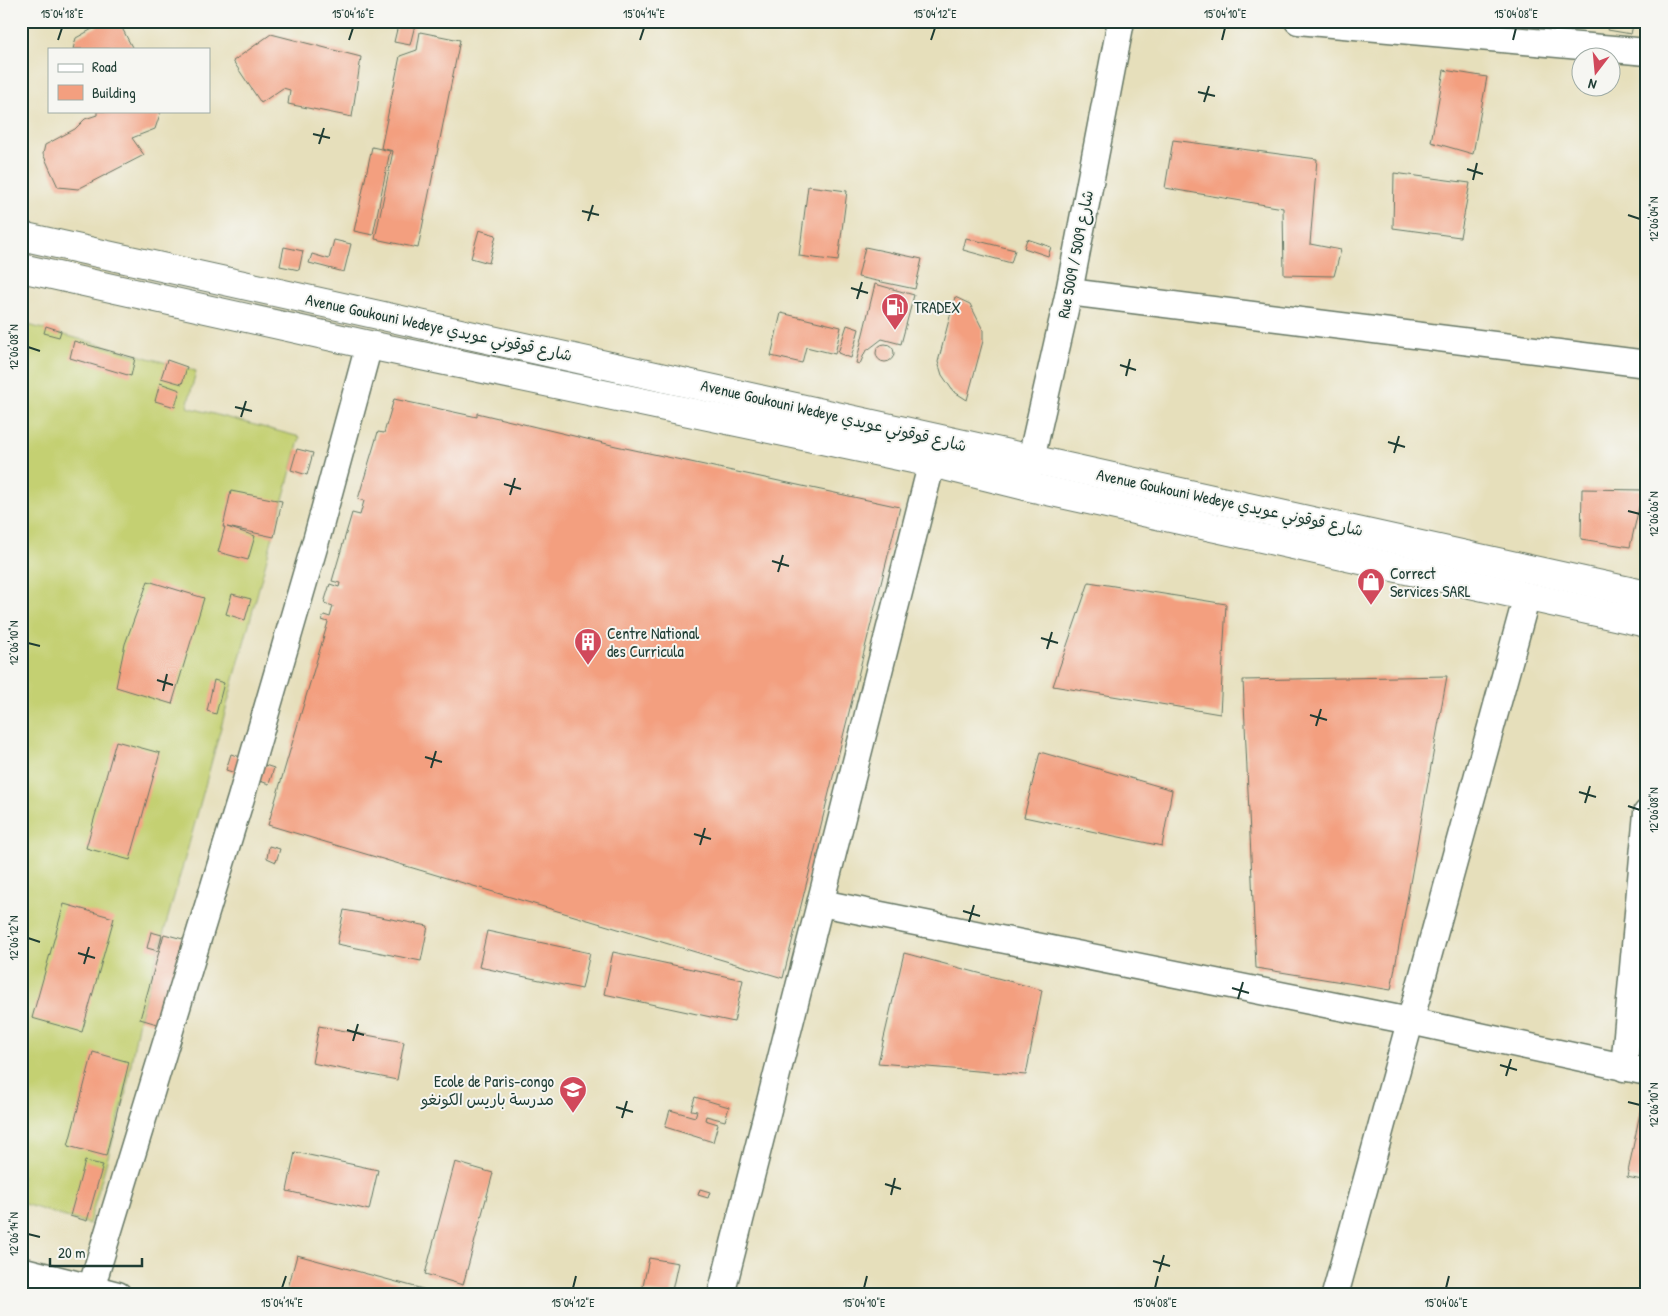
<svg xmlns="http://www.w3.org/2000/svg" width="1668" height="1316" font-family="'Patrick Hand','Playpen Sans Arabic',sans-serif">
<rect width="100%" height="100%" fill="#f6f6f2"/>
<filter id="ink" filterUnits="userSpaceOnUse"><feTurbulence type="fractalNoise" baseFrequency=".02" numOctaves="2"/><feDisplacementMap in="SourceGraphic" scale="10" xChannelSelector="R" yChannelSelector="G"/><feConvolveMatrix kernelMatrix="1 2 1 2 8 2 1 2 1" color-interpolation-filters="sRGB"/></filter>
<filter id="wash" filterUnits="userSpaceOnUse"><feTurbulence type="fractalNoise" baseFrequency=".0096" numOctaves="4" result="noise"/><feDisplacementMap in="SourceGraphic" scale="20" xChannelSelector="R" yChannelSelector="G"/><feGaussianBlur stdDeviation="1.12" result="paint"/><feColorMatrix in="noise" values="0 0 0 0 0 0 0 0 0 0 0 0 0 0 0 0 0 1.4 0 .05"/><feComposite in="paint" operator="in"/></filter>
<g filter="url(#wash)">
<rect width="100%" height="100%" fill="#e6dfbb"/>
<path fill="#c4d072" stroke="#728653" d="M21,323L196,371L187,407L300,437L193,830L139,1019L125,1097L89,1224L21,1203Z"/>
<g id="blocks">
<g fill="#f39f7f">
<path d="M399,21H416L410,45L394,42Z"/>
<path d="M1518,21H1536L1535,25L1517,26Z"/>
<path d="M1611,21H1634L1631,34L1608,30Z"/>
<path d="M103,23L122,28L133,49H73L76,38Z"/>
<path d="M420,32L460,40L418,248L375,239L393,151L381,148L400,56L417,50Z"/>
<path d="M271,34L361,57L352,117L288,104L290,90L283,88L261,103L233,61Z"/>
<path d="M1444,70L1487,77L1473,154L1431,142Z"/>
<path d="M97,111H161L155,129L132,138L144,155L78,189L58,187L43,154L45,145L75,129L85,119L97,115Z"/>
<path d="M1173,140L1317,159L1310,244L1341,250L1334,276L1284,275L1283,208L1165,188Z"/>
<path d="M372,147L390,151L373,235L354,231Z"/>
<path d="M1394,173L1470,183L1460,237L1393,228Z"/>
<path d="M808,186L847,191L838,261L799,256Z"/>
<path d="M479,230L496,235L489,263L471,258Z"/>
<path d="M966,238L1015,250L1011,263L963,250Z"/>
<path d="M1027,239L1051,247L1048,256L1024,248Z"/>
<path d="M334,240L351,244L344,272L309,263L312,254L329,259Z"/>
<path d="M284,247L303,251L299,270L280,266Z"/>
<path d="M865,247L922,259L915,289L858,277Z"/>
<path d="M875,284L914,295L901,344L882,339L865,352L860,364L856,363Z"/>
<path d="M955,297L970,304L983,330V341L967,400L953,391L942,375L938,362Z"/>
<path d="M781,313L841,327L835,354L806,347L802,363L771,356Z"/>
<path d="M847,325L859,329L851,358L838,353Z"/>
<path d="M46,326L61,331L59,337L44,333Z"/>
<path d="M74,341L135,358L131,376L70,358Z"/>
<circle cx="885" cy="353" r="9"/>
<path d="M167,360L187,367L182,384L161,378Z"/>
<path d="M160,383L180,390L175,407L155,401Z"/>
<path d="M394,399L477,417V413L616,446L900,507L783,978L268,825L328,622L322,620L324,615L330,617L333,606L324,603L330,584L339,587L340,583L332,581L352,513L360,515L364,501L358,499L378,432L384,433Z"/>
<path d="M297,449L313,453L307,475L291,470Z"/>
<path d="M1582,489L1643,490L1630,547L1581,539Z"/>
<path d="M231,491L282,501L274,537L227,527L255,536L248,560L218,552L225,527H223Z"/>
<path d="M148,581L204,598L172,704L116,687L125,644Z"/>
<path d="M1089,582L1226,604L1220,714L1053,686Z"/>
<path d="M232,594L251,599L245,620L226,614Z"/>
<path d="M1447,676L1391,990L1256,968L1243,680Z"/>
<path d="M214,680L224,683L216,714L207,711Z"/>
<path d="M116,741L160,753L130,860L86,848Z"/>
<path d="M1040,752L1172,790L1162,846L1024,817Z"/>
<path d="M231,754L274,768L269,784L226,770Z"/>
<path d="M269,846L280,849L276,862L267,858Z"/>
<path d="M64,904L114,918L82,1032L32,1018Z"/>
<path d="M344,910L428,926L421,961L337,944Z"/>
<path d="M487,931L590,953L582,989L479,967Z"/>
<path d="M151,932L162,935L158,951L147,948Z"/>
<path d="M164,934L198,943L174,1029L140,1019Z"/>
<path d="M613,952L743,980L734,1022L604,994Z"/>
<path d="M904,953L1042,990L1026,1075L878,1063Z"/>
<path d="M319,1026L404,1042L397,1080L312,1063Z"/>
<path d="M93,1052L129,1062L106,1156L68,1146Z"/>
<path d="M695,1097L729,1107L725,1121L706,1116L705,1120L718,1124L713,1142L665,1127L670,1110L695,1117L697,1111L691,1110Z"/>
<path d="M1642,1103L1647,1104V1181L1627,1177Z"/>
<path d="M295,1152L378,1170L369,1210L287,1191Z"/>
<path d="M85,1161L103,1165L87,1221L70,1216Z"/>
<path d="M455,1162L493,1173L463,1285L425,1274Z"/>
<path d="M700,1189L710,1192L708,1198L698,1195Z"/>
<path d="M297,1255L430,1291L428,1295H286Z"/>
<path d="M649,1258L678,1263L671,1295L642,1291Z"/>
</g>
</g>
</g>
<g filter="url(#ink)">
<use href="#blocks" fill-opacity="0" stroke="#657663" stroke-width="1"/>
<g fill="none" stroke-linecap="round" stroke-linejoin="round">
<defs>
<g id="minor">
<path d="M1298,21L1647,52"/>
<path d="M1069,292L1647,364"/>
<path d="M1026,481L1069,292L1121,21"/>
<path d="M821,903L1410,1021L1647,1072"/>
<path d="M1624,1068L1647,813"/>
<path d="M21,1270L118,1295"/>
<path d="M89,1295L241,798L317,537L369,345"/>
<path d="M721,1295L937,442"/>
<path d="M1335,1295L1527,596"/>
</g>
<g id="tertiary">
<path d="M21,236L1647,595"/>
<path d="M21,268L369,345L932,463L1025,486L1647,623"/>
</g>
</defs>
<use href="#minor" stroke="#657663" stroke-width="29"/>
<use href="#tertiary" stroke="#657663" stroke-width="30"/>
<use href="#minor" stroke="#fff" stroke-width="26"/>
<use href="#tertiary" stroke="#fff" stroke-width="28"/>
</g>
</g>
<path fill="none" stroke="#1f3d34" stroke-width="2" d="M58,40L62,28M349,40L353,28M640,40L644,28M931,40L935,28M1222,40L1225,28M1513,40L1516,28M1198,92L1215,96M1204,102L1209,86M313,134L330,138M319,144L324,128M1467,169L1483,174M1473,180L1477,163M582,211L599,215M1628,215L1640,219M588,221L593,205M851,288L868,293M857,299L862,282M28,347L40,351M1120,365L1136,370M1126,376L1130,359M235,407L252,411M241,417L246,401M1388,442L1405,447M1394,453L1399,436M504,484L521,489M510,495L515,478M1628,511L1640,514M772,561L789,566M778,572L783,555M1041,638L1058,643M28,643L40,646M1047,649L1052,632M157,680L173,685M163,691L167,674M1310,715L1327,720M1316,726L1321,709M425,757L442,762M431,768L436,751M1579,792L1596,797M1585,803L1590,786M1628,806L1640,810M694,834L711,839M700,845L705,828M963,911L980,916M969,922L974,905M28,938L40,942M78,953L95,958M84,964L89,947M1232,988L1249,993M1238,999L1243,982M347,1030L364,1035M353,1041L358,1024M1500,1065L1517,1070M1506,1076L1511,1059M1628,1102L1640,1105M616,1107L633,1112M622,1118L627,1101M885,1184L901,1189M891,1195L895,1178M28,1234L40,1237M1153,1261L1170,1266M1159,1272L1164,1255M282,1288L286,1276M573,1288L576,1276M864,1288L867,1276M1155,1288L1158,1276M1446,1288L1449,1276"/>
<defs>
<symbol id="fuel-pin" viewBox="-11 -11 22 30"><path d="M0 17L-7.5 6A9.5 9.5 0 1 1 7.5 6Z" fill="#d1495b" stroke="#f6f6f2"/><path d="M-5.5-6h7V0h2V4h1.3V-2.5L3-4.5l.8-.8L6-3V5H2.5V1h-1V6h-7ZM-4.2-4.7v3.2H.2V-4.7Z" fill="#fff"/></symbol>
<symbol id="shop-pin" viewBox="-11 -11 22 30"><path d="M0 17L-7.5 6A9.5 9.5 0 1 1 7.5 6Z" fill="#d1495b" stroke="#f6f6f2"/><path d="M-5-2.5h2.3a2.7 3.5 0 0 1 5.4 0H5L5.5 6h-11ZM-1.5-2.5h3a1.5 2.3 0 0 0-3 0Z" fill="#fff"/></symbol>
<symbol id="building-pin" viewBox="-11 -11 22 30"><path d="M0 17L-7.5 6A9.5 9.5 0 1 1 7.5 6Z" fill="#d1495b" stroke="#f6f6f2"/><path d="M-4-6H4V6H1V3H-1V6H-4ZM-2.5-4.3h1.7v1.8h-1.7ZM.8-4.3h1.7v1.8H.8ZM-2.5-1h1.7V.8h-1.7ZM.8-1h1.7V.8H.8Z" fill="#fff"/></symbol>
<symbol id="school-pin" viewBox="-11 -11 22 30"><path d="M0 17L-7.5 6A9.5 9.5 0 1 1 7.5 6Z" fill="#d1495b" stroke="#f6f6f2"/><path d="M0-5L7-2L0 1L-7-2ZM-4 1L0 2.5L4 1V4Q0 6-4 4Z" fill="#fff"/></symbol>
</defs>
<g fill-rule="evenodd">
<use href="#fuel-pin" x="879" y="291" width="32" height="43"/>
<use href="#shop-pin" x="1355" y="566" width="32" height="43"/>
<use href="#building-pin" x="572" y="626" width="32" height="43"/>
<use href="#school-pin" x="557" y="1074" width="32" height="43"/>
</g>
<g text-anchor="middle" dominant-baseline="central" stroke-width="4" stroke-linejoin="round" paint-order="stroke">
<g font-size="16" fill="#1f3d34" stroke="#f6f6f2">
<text transform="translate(1075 254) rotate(-79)">Rue 5009 / شارع 5009</text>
<text transform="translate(439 327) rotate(12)">Avenue Goukouni Wedeye شارع قوقوني عويدي</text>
<text transform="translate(834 415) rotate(13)">Avenue Goukouni Wedeye شارع قوقوني عويدي</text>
<text transform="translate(1230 502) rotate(12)">Avenue Goukouni Wedeye شارع قوقوني عويدي</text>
</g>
<g font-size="16" fill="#1f3d34" stroke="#f6f6f2" text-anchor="start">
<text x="914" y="307">TRADEX</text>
<text x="1390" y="573">Correct<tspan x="1390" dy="18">Services SARL</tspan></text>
<text x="607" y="633">Centre National<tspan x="607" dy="18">des Curricula</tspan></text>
<text x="554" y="1081" text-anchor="end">Ecole de Paris-congo<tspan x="554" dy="18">مدرسة باريس الكونغو</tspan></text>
</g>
</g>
<rect width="1668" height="1316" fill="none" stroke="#f6f6f2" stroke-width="55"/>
<rect x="48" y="48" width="162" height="65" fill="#f6f6f2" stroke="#a0aca6"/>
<rect x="58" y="64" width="25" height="8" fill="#ffffff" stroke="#a0aca6"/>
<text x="92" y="72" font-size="15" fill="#1f3d34">Road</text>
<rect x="58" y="85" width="25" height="15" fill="#f39f7f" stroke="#a0aca6"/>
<text x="92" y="98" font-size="15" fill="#1f3d34">Building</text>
<g transform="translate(1596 72) rotate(196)"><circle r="24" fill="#f6f6f2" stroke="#a0aca6"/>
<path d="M0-4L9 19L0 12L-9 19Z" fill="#d1495b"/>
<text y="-8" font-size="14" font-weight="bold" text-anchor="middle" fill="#1f3d34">N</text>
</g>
<path d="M50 1258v8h92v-8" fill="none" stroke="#1f3d34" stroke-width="2.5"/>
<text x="58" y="1258" font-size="15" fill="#1f3d34" stroke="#f6f6f2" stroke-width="4" paint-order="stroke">20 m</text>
<rect x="28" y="28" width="1612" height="1260" fill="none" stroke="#1f3d34" stroke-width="2"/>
<g font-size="12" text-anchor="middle" fill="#1f3d34">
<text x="62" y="18">15°04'18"E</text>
<text x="353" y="18">15°04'16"E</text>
<text x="644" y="18">15°04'14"E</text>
<text x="935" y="18">15°04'12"E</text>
<text x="1225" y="18">15°04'10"E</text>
<text x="1516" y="18">15°04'08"E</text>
<text transform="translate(1654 219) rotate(-90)" y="4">12°06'04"N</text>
<text transform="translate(14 347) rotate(-90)" y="4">12°06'08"N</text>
<text transform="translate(1654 514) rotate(-90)" y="4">12°06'06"N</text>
<text transform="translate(14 643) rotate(-90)" y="4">12°06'10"N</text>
<text transform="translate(1654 810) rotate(-90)" y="4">12°06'08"N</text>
<text transform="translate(14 938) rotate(-90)" y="4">12°06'12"N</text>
<text transform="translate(1654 1105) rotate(-90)" y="4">12°06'10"N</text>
<text transform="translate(14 1234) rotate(-90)" y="4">12°06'14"N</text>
<text x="282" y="1307">15°04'14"E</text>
<text x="573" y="1307">15°04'12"E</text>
<text x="864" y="1307">15°04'10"E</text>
<text x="1155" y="1307">15°04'08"E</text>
<text x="1446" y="1307">15°04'06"E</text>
</g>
</svg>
